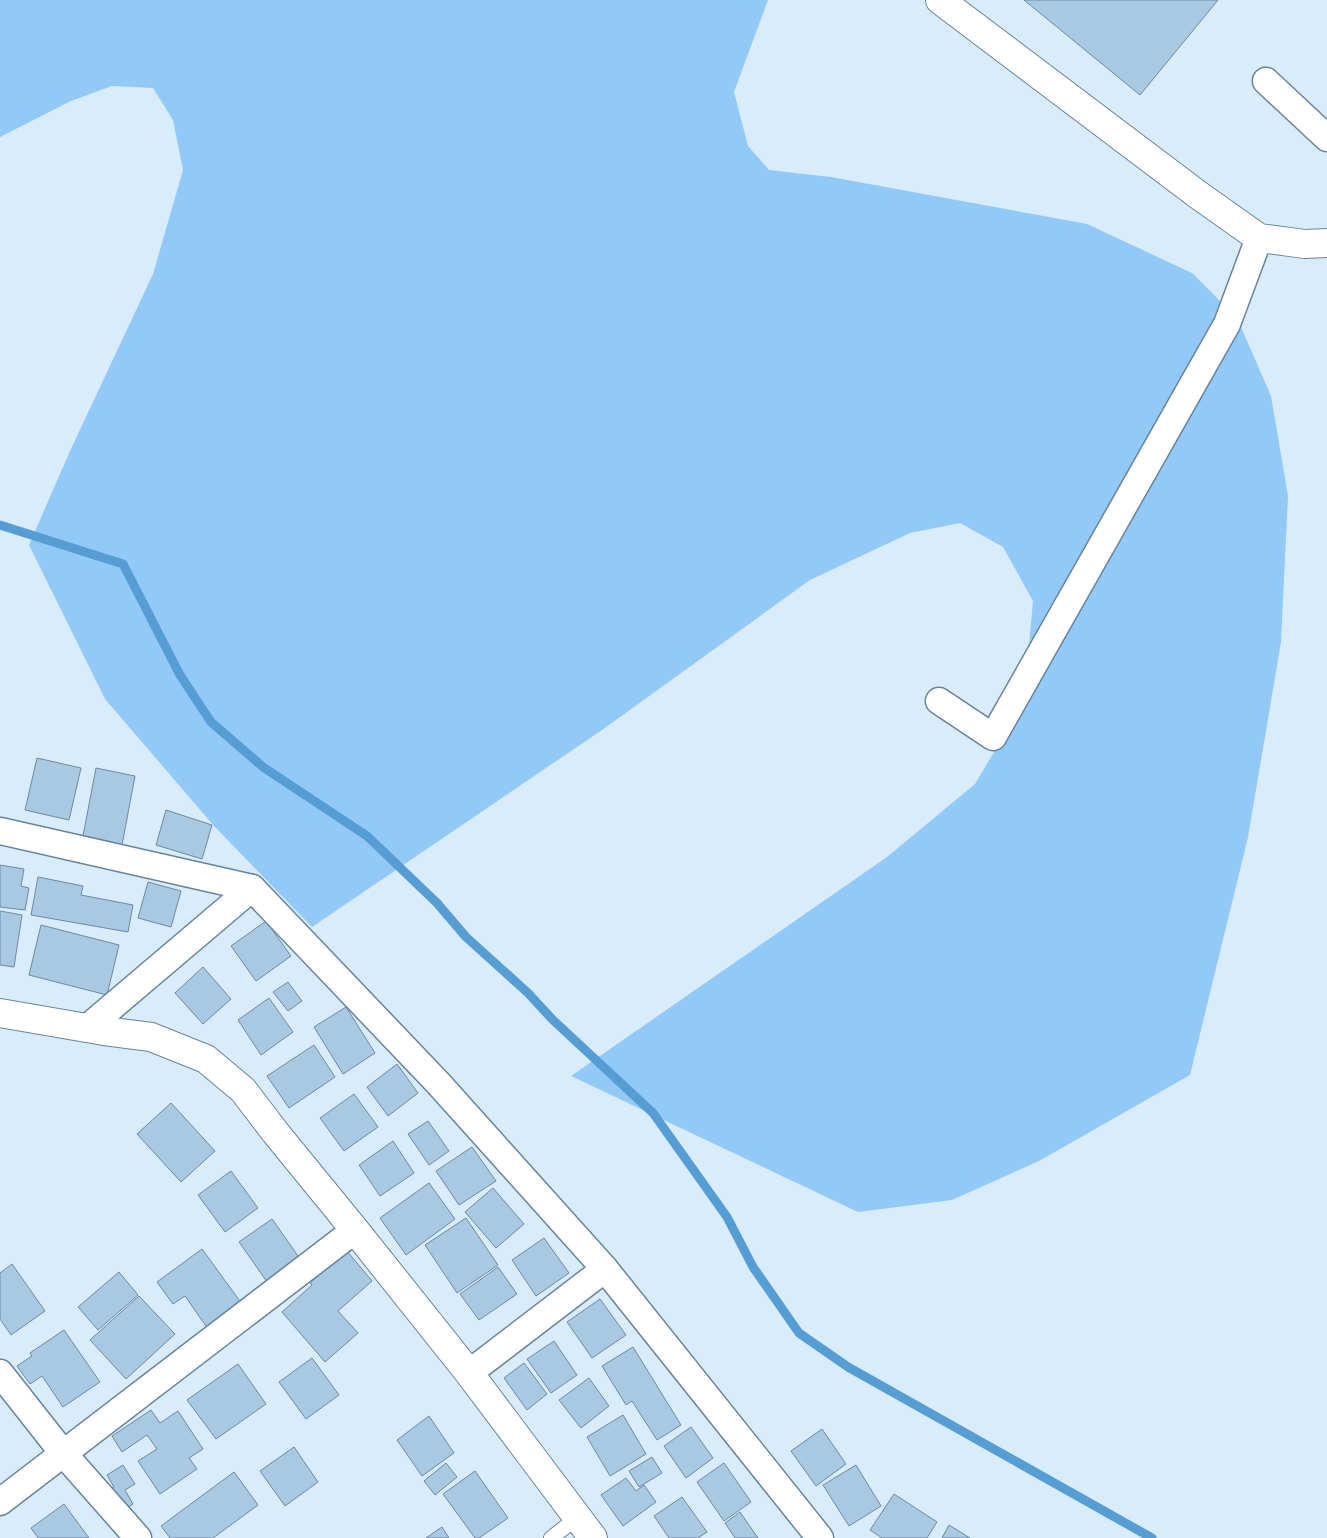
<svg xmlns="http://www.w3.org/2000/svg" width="1327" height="1538" font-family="'Roboto Condensed',sans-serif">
<rect width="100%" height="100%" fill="#d9ecfc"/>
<path fill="#92c9f6" d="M0,0H768L734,92L748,146L769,170L831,177L1087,224L1192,273L1237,318L1271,396L1288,496L1281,642L1248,837L1190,1075L1039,1161L952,1200L858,1212L571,1076L887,857L975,784L1024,702L1033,601L1003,547L960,523L910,533L810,580L602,730L312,927L214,826L105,699L29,545L70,451L153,274L183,170L173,120L153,88L112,86L71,101L0,137Z"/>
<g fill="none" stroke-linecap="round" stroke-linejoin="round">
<path stroke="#569dd4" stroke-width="9" d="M0,525L123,564L180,675L211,722L263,767L367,836L437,903L466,937L528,993L553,1020L653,1113L727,1217L753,1267L799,1333L848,1367L1152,1538"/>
</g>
<g fill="#a9c8e2" stroke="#6c89a2">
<path d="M1024,0H1218L1140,95Z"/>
<path d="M37,758L81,768L69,820L25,810Z"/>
<path d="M96,768L135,776L122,845L83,836Z"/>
<path d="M166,810L212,825L202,859L156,845Z"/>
<path d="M0,865L24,869L21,886L29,888L25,910L0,907Z"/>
<path d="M38,877L83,886L81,895L133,905L128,932L31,915Z"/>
<path d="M148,882L181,891L171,927L138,918Z"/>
<path d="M0,911L22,915L14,967L0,965Z"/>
<path d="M266,921L291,956L256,981L231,946Z"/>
<path d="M41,925L119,945L107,995L29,975Z"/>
<path d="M203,967L231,999L203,1024L175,993Z"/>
<path d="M288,982L302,1001L288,1011L273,992Z"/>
<path d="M269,998L293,1032L261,1055L238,1020Z"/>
<path d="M346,1007L375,1053L343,1074L314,1027Z"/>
<path d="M314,1045L335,1077L289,1108L267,1076Z"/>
<path d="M397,1064L418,1093L388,1116L367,1087Z"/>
<path d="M354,1094L378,1127L344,1151L320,1118Z"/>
<path d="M171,1103L215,1151L181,1182L137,1134Z"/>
<path d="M428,1121L449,1151L429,1165L408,1134Z"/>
<path d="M393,1141L414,1173L380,1196L359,1165Z"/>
<path d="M472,1147L496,1181L459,1205L436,1171Z"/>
<path d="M231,1171L258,1208L225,1232L198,1195Z"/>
<path d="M429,1183L455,1219L406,1255L380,1218Z"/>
<path d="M493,1188L524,1224L496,1248L465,1212Z"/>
<path d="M466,1218L498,1265L457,1293L425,1245Z"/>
<path d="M272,1219L303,1263L270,1286L239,1242Z"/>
<path d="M544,1238L569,1273L536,1296L512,1260Z"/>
<path d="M202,1249L242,1304L208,1329L185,1296L173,1304L157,1282Z"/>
<path d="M347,1251L372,1281L338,1311L358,1333L325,1362L282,1312L312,1285L310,1283Z"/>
<path d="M12,1264L45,1311L11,1335L0,1319V1273Z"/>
<path d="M498,1267L517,1294L479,1320L460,1294Z"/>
<path d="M119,1272L138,1295L98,1330L78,1307Z"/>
<path d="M139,1296L175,1334L126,1379L90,1340Z"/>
<path d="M600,1299L626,1335L592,1358L567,1322Z"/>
<path d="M64,1330L100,1382L63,1407L42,1376L30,1384L17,1366L32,1356L30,1353Z"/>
<path d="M554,1341L577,1375L551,1393L527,1359Z"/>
<path d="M633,1347L681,1425L657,1440L632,1401L626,1405L602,1366Z"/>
<path d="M312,1358L339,1395L306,1419L279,1382Z"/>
<path d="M524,1363L547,1394L527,1410L504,1378Z"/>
<path d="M238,1364L266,1404L216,1439L187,1400Z"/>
<path d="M589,1378L609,1406L581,1428L559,1400Z"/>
<path d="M151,1410L160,1423L178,1411L203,1449L189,1458L197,1469L160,1494L138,1461L157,1449L147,1435L122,1452L112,1436Z"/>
<path d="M623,1415L646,1454L610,1476L587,1437Z"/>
<path d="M429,1416L454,1453L422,1476L397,1440Z"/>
<path d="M691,1427L713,1458L686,1478L664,1446Z"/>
<path d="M822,1429L846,1464L816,1486L791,1451Z"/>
<path d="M294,1447L318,1482L285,1506L260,1471Z"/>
<path d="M652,1457L662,1473L639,1487L629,1471Z"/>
<path d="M446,1463L457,1477L435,1495L424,1481Z"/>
<path d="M724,1463L751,1502L724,1521L697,1482Z"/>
<path d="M123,1465L135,1484L125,1490L133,1504L121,1512L107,1490L114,1487L107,1475Z"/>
<path d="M856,1465L881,1506L849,1526L823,1485Z"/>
<path d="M475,1471L508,1518L479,1538H475L443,1494Z"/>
<path d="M234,1472L258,1505L213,1538H170L161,1526Z"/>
<path d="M626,1478L636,1491L644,1485L656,1502L623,1526L601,1495Z"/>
<path d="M894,1494L937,1522L927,1538H882L870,1530Z"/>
<path d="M682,1497L707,1532L698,1538H669L654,1516Z"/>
<path d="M64,1504L89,1538H38L31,1528Z"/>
<path d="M740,1512L758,1538H735L725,1523Z"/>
<path d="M949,1525L970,1538H942Z"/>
<path d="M442,1527L449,1538H426Z"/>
</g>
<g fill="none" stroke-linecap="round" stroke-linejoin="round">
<defs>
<path id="service" d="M551,1538L577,1518"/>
<g id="minor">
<path d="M1266,81L1327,138"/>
<path d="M939,701L993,737L1227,324L1259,238"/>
<path d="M0,831L252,888L439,1084L605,1269L820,1538"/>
<path d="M87,1028L252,888"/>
<path d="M0,1373L63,1453L138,1538"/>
<path d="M469,1373L605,1269"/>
<path d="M0,1502L355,1230"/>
</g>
<g id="tertiary">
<path d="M940,0L1197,194L1259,238L1305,244L1327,243"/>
<path d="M0,1013L104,1031L151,1037L206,1059L243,1090L275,1132L355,1230L469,1373L593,1538"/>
</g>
</defs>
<use href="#service" stroke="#67849c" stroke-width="16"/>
<use href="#minor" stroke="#67849c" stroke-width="29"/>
<use href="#tertiary" stroke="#67849c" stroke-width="30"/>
<use href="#service" stroke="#fff" stroke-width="14"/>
<use href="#minor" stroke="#fff" stroke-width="26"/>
<use href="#tertiary" stroke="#fff" stroke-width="28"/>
</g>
</svg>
